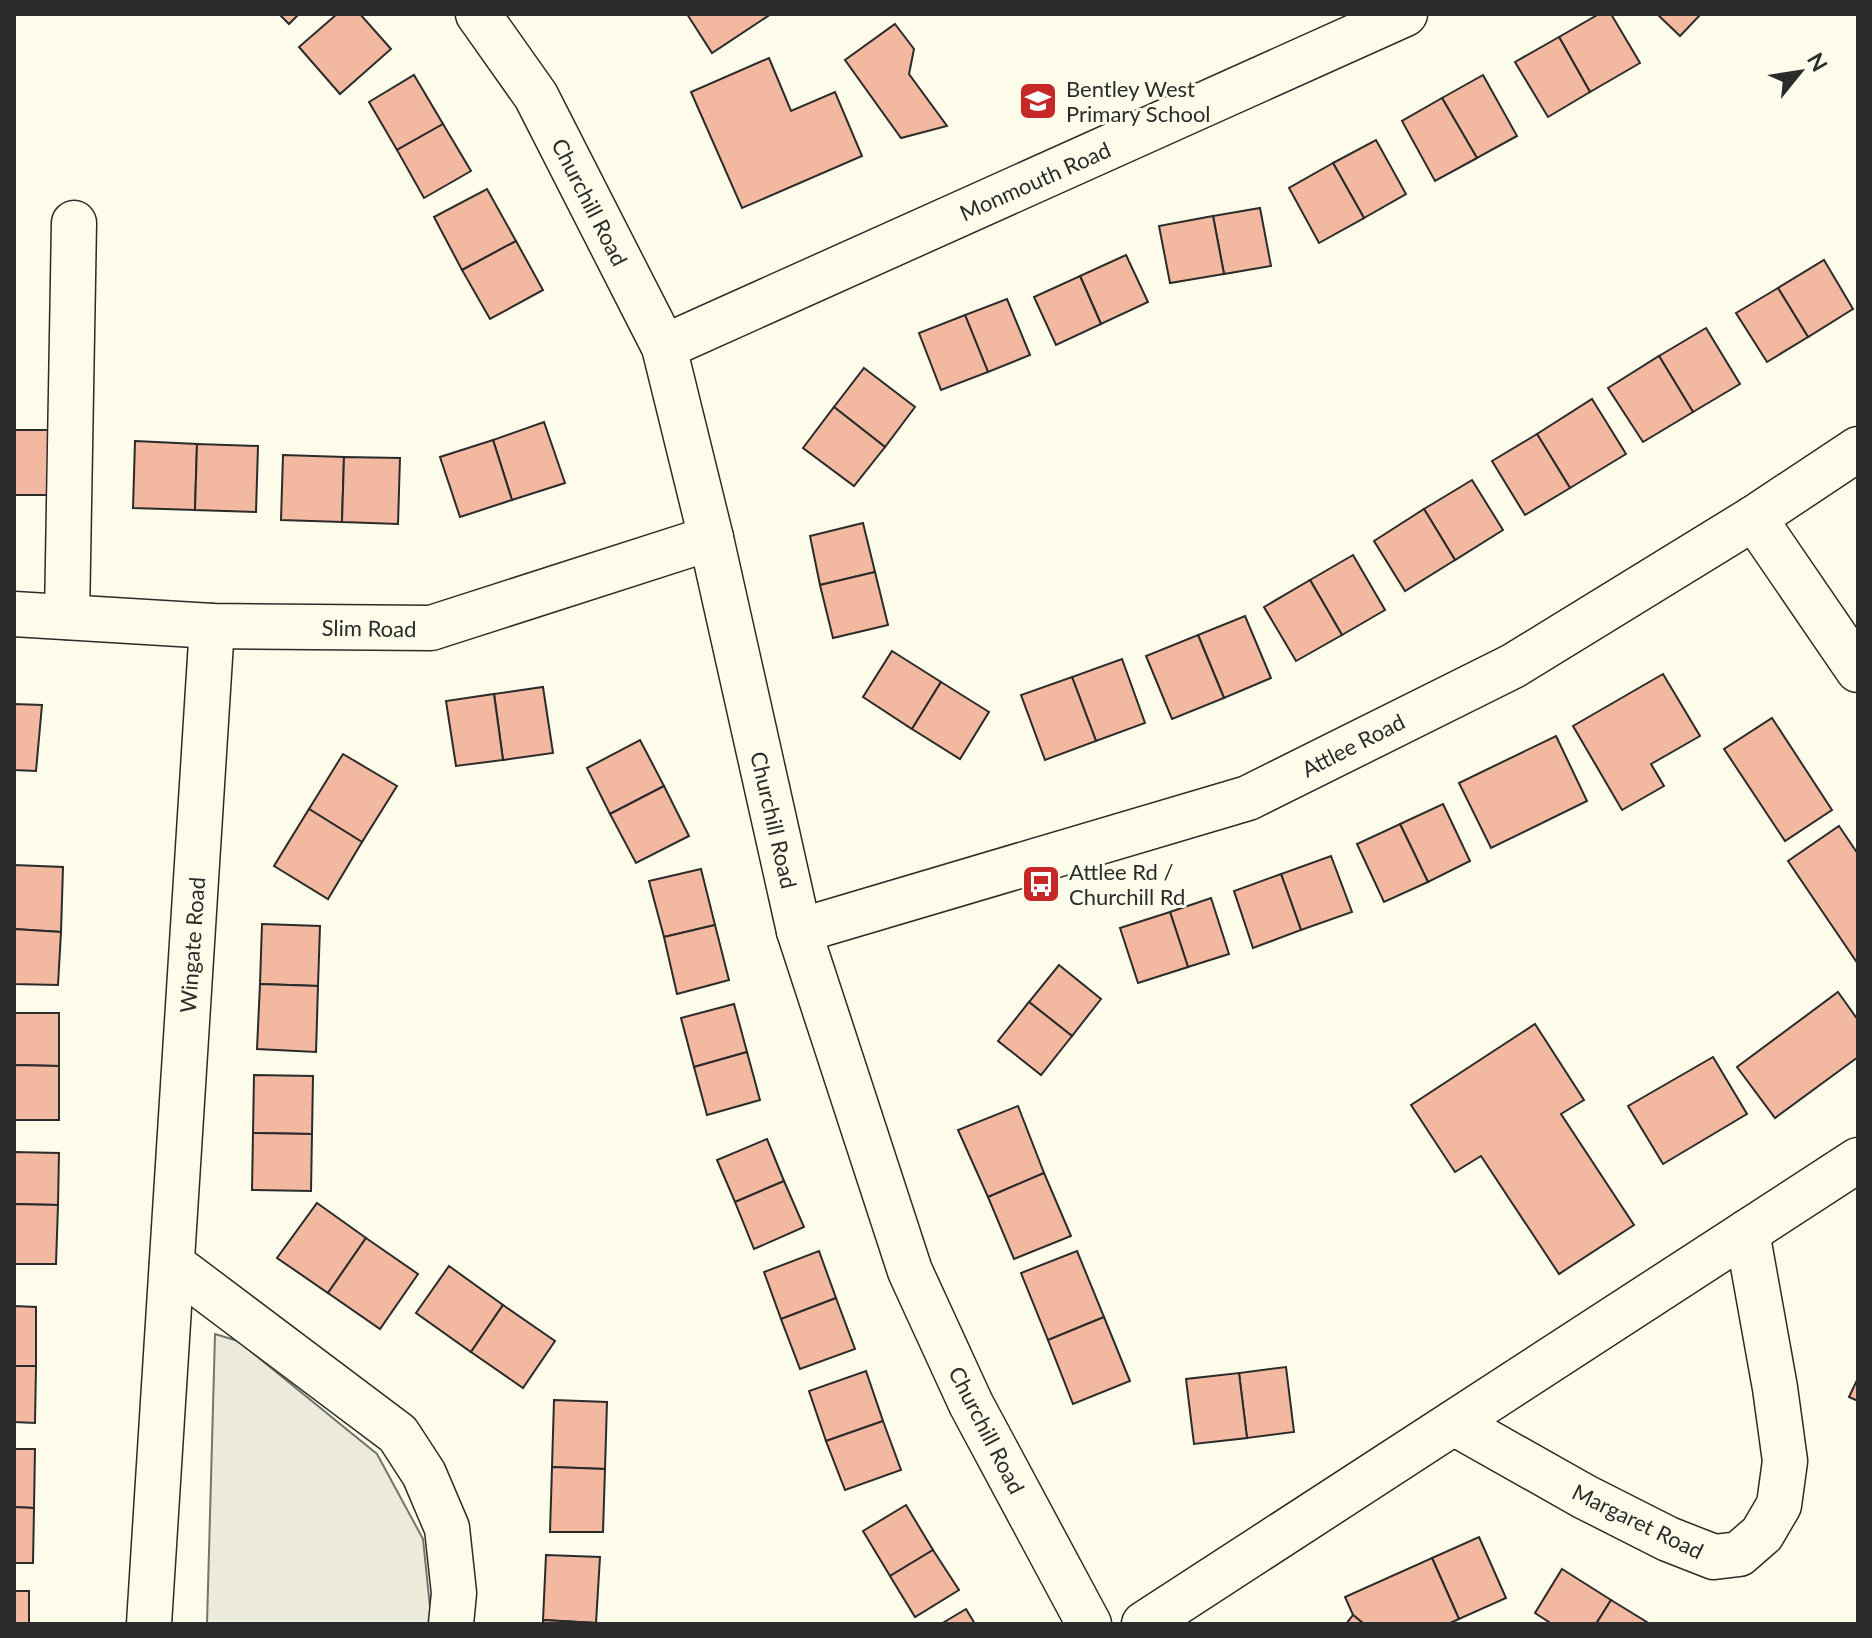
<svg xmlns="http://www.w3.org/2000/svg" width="1872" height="1638" font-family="Lato,sans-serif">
<rect width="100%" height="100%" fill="#fdfbea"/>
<path fill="#ecebdb" stroke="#74746e" stroke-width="2" d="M215,1334L238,1341L377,1454L423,1539L431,1617L430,1624H207Z"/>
<g fill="#f2b8a0" stroke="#2b2b2b" stroke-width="2">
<path d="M279,14H299L289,24Z"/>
<path d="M337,14H360L391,49L340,94L299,47Z"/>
<path d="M687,14H771L712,53Z"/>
<path d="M1599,14H1611L1640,63L1590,92L1559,37Z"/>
<path d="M1657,14H1701L1680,36Z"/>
<path d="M895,24L914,49L909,74L947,126L901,138L845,60Z"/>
<path d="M1559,37L1590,92L1548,117L1515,62Z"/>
<path d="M769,58L791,111L835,92L862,156L742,208L691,92Z"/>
<path d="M414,75L443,124L397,150L369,102Z"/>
<path d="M1483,75L1517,136L1477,158L1442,98Z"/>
<path d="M1442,98L1477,158L1435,181L1402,121Z"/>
<path d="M443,124L471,171L424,198L397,150Z"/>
<path d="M1376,140L1406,194L1364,218L1333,163Z"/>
<path d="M1333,163L1364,218L1319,243L1289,188Z"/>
<path d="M487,189L516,241L462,270L434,217Z"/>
<path d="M1260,208L1271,266L1224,274L1213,216Z"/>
<path d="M1213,216L1224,274L1170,283L1159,226Z"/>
<path d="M516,241L543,290L490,319L462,270Z"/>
<path d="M1126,255L1148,302L1101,324L1080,276Z"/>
<path d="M1824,260L1853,309L1808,337L1778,288Z"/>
<path d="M1080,276L1101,324L1056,345L1034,297Z"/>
<path d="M1778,288L1808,337L1767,362L1736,313Z"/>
<path d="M1007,299L1030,355L988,372L965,315Z"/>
<path d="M965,315L988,372L941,390L919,333Z"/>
<path d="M1706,328L1740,384L1693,412L1659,356Z"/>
<path d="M1659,356L1693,412L1643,442L1608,388Z"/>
<path d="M864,368L915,407L885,447L834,407Z"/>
<path d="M1592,399L1626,454L1570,488L1537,434Z"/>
<path d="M834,407L885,447L854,486L803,448Z"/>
<path d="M544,422L565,483L512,500L493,440Z"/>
<path d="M14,430H50L49,495H14Z"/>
<path d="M1537,434L1570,488L1525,515L1492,461Z"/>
<path d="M493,440L512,500L460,517L440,457Z"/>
<path d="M135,441L197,444L195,510L133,508Z"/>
<path d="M197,444L258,446L256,512L195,510Z"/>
<path d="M283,455L344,457L342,522L281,520Z"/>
<path d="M344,457L400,458L398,524L342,522Z"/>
<path d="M1472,480L1503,530L1455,560L1424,509Z"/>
<path d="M1424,509L1455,560L1405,591L1374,541Z"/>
<path d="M863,523L875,572L820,585L810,536Z"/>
<path d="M1353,555L1385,610L1342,635L1310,580Z"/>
<path d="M875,572L888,625L833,638L820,585Z"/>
<path d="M1310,580L1342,635L1296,661L1264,607Z"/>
<path d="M1245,616L1271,678L1224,698L1198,635Z"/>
<path d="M1198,635L1224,698L1172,719L1146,656Z"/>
<path d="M892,651L941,682L912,729L863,697Z"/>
<path d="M1122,659L1145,723L1096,741L1072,677Z"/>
<path d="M1663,674L1700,736L1651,764L1664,786L1622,810L1573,726Z"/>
<path d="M1072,677L1096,741L1045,760L1021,695Z"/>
<path d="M941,682L989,712L960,759L912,729Z"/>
<path d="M543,687L553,753L503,760L494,694Z"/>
<path d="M494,694L503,760L456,766L446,701Z"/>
<path d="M14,704L42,705L36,771L14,770Z"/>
<path d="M1772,718L1832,810L1785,841L1724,749Z"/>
<path d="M1556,736L1587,801L1491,848L1459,783Z"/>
<path d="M640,740L664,786L610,814L587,768Z"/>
<path d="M343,754L397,786L362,842L309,809Z"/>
<path d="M664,786L689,836L636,863L610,814Z"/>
<path d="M1443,804L1470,861L1428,882L1400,824Z"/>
<path d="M309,809L362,842L328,899L274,866Z"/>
<path d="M1400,824L1428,882L1384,902L1357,844Z"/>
<path d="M1839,826L1858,854V964L1788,861Z"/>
<path d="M1331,856L1352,912L1301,930L1281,874Z"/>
<path d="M14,865L63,867L61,932L14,929Z"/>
<path d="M701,869L715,925L664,937L649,881Z"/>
<path d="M1281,874L1301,930L1253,948L1234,891Z"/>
<path d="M1211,898L1229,954L1188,967L1170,912Z"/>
<path d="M1170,912L1188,967L1138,983L1120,928Z"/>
<path d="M262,924L320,926L318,986L260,984Z"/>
<path d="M715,925L729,980L677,994L664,937Z"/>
<path d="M14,929L61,932L58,985L14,984Z"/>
<path d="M1059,965L1101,999L1072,1036L1029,1002Z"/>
<path d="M260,984L318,986L316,1052L257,1049Z"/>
<path d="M1838,992L1858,1020V1057L1775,1118L1737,1067Z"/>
<path d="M1029,1002L1072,1036L1041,1075L998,1041Z"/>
<path d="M734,1004L747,1052L694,1067L681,1018Z"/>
<path d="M14,1013H59V1066L14,1065Z"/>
<path d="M1535,1024L1584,1100L1561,1114L1634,1225L1559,1274L1481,1156L1455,1172L1411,1105Z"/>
<path d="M747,1052L760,1100L707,1115L694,1067Z"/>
<path d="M1713,1057L1747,1114L1663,1164L1628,1106Z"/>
<path d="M14,1065L59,1066V1120H14Z"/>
<path d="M254,1075L313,1076L312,1134L253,1133Z"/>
<path d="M1018,1106L1044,1173L988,1197L958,1130Z"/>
<path d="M253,1133L312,1134L311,1191L252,1190Z"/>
<path d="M767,1139L784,1181L735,1202L717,1160Z"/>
<path d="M14,1152L59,1153L58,1205L14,1204Z"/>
<path d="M1044,1173L1071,1236L1014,1259L988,1197Z"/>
<path d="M784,1181L804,1227L754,1249L735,1202Z"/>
<path d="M317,1203L366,1238L328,1293L277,1258Z"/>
<path d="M14,1204L58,1205L56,1264H14Z"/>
<path d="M366,1238L418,1274L380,1329L328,1293Z"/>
<path d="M819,1251L836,1298L781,1319L764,1272Z"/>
<path d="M1077,1251L1104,1317L1048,1340L1021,1273Z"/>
<path d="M449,1266L503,1305L471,1352L416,1313Z"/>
<path d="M836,1298L855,1349L800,1369L781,1319Z"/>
<path d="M503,1305L555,1341L523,1388L471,1352Z"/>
<path d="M14,1306L36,1307V1366H14Z"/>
<path d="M1104,1317L1130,1381L1073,1404L1048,1340Z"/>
<path d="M14,1366H36L35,1423L14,1422Z"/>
<path d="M1286,1367L1294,1432L1247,1438L1239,1373Z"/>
<path d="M866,1371L883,1421L826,1441L809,1391Z"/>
<path d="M1239,1373L1247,1438L1194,1444L1186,1379Z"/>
<path d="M1858,1378V1401L1849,1397Z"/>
<path d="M554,1400L607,1402L605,1469L552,1467Z"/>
<path d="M883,1421L901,1470L845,1490L826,1441Z"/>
<path d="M14,1449H35L34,1508L14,1507Z"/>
<path d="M552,1467L605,1469L603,1532H550Z"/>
<path d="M906,1505L933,1550L890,1576L863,1531Z"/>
<path d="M14,1507L34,1508L33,1563H14Z"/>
<path d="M1479,1537L1506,1598L1459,1619L1432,1558Z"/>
<path d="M933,1550L959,1590L915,1617L890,1576Z"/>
<path d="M546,1555L600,1557L596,1623L543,1620Z"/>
<path d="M1432,1558L1459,1619L1448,1624H1364L1353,1615L1345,1597Z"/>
<path d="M1562,1569L1611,1600L1596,1624H1552L1535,1613Z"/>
<rect x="14" y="1591" width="15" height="33"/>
<path d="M1611,1600L1650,1624H1596Z"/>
<path d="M966,1609L975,1624H941Z"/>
<path d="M1353,1615L1364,1624H1346Z"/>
<path d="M543,1620L596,1623V1624H543Z"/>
</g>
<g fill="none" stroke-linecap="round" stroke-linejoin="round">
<defs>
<g id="minor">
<path d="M478,14L536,96L664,347L711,538L799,931L910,1271L971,1404L1089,1624"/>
<path d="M664,347L1405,14"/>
<path d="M1754,518L1858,670"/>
<path d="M14,614L212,626L431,628L711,538"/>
<path d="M67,617L74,223"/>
<path d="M799,931L1248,798L1513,666L1754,518L1858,449"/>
<path d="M172,1264L398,1434L424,1474L447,1528L454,1593L451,1624"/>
<path d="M1454,1423L1585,1497L1668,1539L1714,1557L1739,1554L1762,1534L1779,1505L1785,1461L1775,1388L1747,1232"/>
<path d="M149,1624L212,626"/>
<path d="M1144,1624L1858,1160"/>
</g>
</defs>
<use href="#minor" stroke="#2b2b2b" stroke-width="47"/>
<use href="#minor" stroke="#fdfbea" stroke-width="44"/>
</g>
<defs>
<symbol id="school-square" viewBox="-11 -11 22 22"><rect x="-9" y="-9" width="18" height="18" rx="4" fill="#c62828" stroke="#fdfbea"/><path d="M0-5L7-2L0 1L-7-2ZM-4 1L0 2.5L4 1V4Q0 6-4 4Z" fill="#fff"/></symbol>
<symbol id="bus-square" viewBox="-11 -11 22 22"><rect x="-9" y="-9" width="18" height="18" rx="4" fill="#c62828" stroke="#fdfbea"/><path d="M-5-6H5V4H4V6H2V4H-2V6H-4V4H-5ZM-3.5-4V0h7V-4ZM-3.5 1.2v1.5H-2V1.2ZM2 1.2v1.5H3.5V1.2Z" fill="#fff"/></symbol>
</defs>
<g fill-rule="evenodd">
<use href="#school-square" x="1016" y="79" width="44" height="44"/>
<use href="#bus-square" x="1019" y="862" width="44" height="44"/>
</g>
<g text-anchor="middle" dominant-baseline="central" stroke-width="6" stroke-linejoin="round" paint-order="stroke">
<g font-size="22" fill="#2b2b2b" stroke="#fdfbea" text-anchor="start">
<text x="1066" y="88">Bentley West<tspan x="1066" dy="25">Primary School</tspan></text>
<text x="1069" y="871">Attlee Rd /<tspan x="1069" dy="25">Churchill Rd</tspan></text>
</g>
<g font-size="22" fill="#2b2b2b" stroke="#fdfbea">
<text transform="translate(1035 181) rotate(-24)">Monmouth Road</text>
<text transform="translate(590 202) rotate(63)">Churchill Road</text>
<text transform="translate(369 628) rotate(1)">Slim Road</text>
<text transform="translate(1353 745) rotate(-27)">Attlee Road</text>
<text transform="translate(774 820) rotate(77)">Churchill Road</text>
<text transform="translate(192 945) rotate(-86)">Wingate Road</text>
<text transform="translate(987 1430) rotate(63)">Churchill Road</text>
<text transform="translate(1638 1521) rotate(26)">Margaret Road</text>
</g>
</g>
<rect width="1872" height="1638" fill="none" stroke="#2b2b2b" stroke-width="32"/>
<g transform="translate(1800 72) rotate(60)" stroke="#fdfbea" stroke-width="6" paint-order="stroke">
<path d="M0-6L14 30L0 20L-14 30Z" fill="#2b2b2b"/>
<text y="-12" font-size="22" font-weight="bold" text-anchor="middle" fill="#2b2b2b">N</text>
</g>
</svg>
